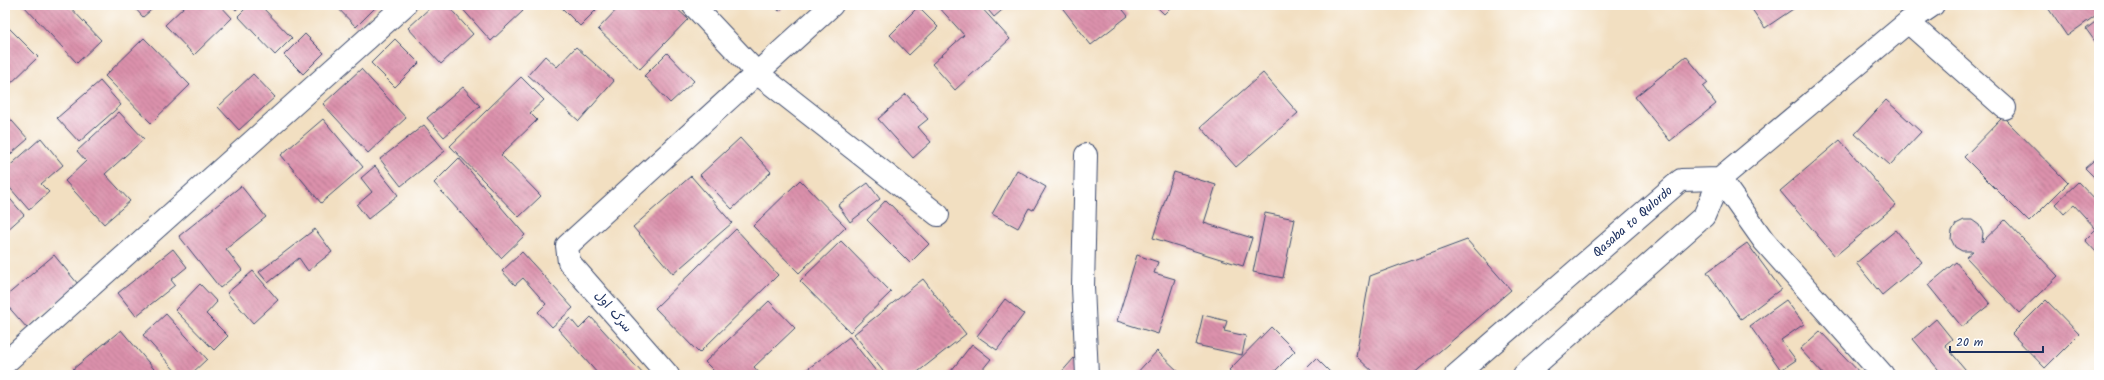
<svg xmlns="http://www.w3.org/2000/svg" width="2104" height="380" font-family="Kalam,'Playpen Sans Arabic',sans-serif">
<defs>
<pattern id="building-back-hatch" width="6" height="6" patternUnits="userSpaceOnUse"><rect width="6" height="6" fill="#dc91ac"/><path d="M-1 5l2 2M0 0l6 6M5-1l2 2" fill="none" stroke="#b2778f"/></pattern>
</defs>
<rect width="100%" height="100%" fill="#fff"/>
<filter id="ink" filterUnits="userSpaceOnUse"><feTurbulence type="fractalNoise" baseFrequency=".025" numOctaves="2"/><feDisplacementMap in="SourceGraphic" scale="8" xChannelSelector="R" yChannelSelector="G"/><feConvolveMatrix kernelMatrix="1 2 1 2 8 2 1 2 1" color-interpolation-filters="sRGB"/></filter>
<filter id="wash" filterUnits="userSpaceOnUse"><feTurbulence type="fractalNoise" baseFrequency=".012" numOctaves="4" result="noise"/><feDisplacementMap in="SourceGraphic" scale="16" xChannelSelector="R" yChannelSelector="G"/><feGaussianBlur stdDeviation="0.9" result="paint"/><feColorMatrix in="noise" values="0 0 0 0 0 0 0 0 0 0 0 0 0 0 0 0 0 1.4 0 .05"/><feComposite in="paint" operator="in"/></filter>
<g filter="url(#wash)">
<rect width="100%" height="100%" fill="#f2dfc1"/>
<g id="blocks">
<g fill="url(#building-back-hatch)">
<path d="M23,5H68L101,40L77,63Z"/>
<path d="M132,5H157L143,17Z"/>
<path d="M186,5H220L232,18L194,55L165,25Z"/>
<path d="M232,5H241L236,10Z"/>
<path d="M249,5H260L292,38L275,55L238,16Z"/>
<path d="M335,5H378L356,27Z"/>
<path d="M433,5H447L473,34L441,64L408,28Z"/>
<path d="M459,5H517L523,11L491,41Z"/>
<path d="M559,5H591L596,10L580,26Z"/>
<path d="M621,5H673L688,19L640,69L598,29Z"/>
<path d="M773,5H786L779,11Z"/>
<path d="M937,5H979L1010,39L955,90L932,64L964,35Z"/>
<path d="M984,5H1008L994,17Z"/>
<path d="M1060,5H1119L1128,16L1091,45Z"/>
<path d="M1155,5H1173L1164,14Z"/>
<path d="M1749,5H1799L1765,28Z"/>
<path d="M2046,5H2099V13L2067,36Z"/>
<path d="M918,7L938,27L909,55L890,35Z"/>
<path d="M2099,19V47L2086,29Z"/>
<path d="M5,24L38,57L5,89Z"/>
<path d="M305,34L324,53L303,74L284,55Z"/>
<path d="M144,38L190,85L151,123L105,76Z"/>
<path d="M395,39L419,63L395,87L371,63Z"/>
<path d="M576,47L614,81L579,121L528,75L545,56L557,67Z"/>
<path d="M667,53L694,81L670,103L644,76Z"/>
<path d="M1686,56L1708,83L1703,87L1716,104L1670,141L1635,97Z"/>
<path d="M361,69L406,118L368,153L323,104Z"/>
<path d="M1263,73L1298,113L1236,167L1201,127Z"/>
<path d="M253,74L275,97L239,130L218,107Z"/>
<path d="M521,77L544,100L530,113L537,120L501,155L541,196L519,217L450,146Z"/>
<path d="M100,81L121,105L79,142L57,118Z"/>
<path d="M463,87L480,106L444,137L427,118Z"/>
<path d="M906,94L928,119L918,127L931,142L913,158L878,119Z"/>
<path d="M1886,100L1921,132L1890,165L1855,134Z"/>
<path d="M119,112L144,139L105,174L130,201L104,224L65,181L86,161L77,151Z"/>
<path d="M5,113L28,139L5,159Z"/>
<path d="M2003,117L2068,183L2029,222L1964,157Z"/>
<path d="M323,119L363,167L321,203L281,155Z"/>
<path d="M424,125L445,151L401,186L380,159Z"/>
<path d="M41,138L63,165L41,184L49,192L29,210L5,182V170Z"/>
<path d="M740,138L771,172L732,209L700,175Z"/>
<path d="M1840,140L1896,205L1835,256L1780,191Z"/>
<path d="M2099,156V182L2085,168Z"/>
<path d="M459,158L525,235L501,258L434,183Z"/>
<path d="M375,166L398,195L368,219L357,205L372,192L361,178Z"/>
<path d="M1017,170L1046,187L1033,210L1029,208L1018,228L992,214Z"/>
<path d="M1174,172L1216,185L1204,223L1252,238L1243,266L1153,238Z"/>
<path d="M691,176L732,223L673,274L633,227Z"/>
<path d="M800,180L846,227L799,273L753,226Z"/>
<path d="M2078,182L2099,204V252L2097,253L2085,240L2096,229L2074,205L2064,214L2055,204Z"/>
<path d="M868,183L880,199L850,222L838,205Z"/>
<path d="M241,186L266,217L226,249L242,270L220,288L179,236Z"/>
<path d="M5,193L24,215L5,232Z"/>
<path d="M886,200L929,244L910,263L867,220Z"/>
<path d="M1265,213L1295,219L1283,278L1253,272Z"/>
<path d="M1964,220H1972L1979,225L1983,233L1982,242L2005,220L2058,276L2019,313L1966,257L1973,251H1962L1955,247L1951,239L1952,231L1956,224Z"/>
<path d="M315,229L332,252L308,271L299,258L268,283L259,272Z"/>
<path d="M736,229L778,275L699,353L655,308Z"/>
<path d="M1896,230L1922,262L1882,295L1856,263Z"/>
<path d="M1467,240L1511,290L1412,375H1376L1356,356L1370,276Z"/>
<path d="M841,241L891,292L850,332L800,281Z"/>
<path d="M1747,243L1781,289L1741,319L1707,272Z"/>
<path d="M173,249L187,267L171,280L175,285L136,316L118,293Z"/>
<path d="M522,252L573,308L552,327L538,312L546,304L523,278L515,285L502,271Z"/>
<path d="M54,255L78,284L27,328L5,303V297Z"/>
<path d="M1137,255L1158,262L1154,273L1175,279L1158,334L1117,321Z"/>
<path d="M1956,262L1990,304L1962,327L1928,285Z"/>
<path d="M253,271L278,300L253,323L227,293Z"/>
<path d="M923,279L966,334L914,375H886L854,334Z"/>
<path d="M200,284L217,302L206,314L228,336L214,350L175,310Z"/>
<path d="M1005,299L1024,314L997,350L977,336Z"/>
<path d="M1786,300L1804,324L1781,340L1796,360L1781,370L1750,326Z"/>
<path d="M2046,300L2079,334L2045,368L2012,334Z"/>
<path d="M769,301L795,328L754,367L761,375H718L705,362Z"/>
<path d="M166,314L207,359L190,375H179L143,335Z"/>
<path d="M1203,315L1227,321L1224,331L1246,336L1242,355L1196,345Z"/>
<path d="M591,317L644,375H607L605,373L599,375L558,329L570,318L579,329Z"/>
<path d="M1936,319L1952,339L1945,345L1970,375H1943L1913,339Z"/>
<path d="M1271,327L1295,351L1271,375H1234L1229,370Z"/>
<path d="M121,330L159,375H78L73,369Z"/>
<path d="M1820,331L1862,375H1824L1800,349Z"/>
<path d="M849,337L879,375H800Z"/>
<path d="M972,344L991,359L978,375H948Z"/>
<path d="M1157,351L1182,375H1135Z"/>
<path d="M1074,358L1086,370L1081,375H1059Z"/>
<path d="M1316,358L1333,375H1299Z"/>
</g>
</g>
</g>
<g filter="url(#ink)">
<use href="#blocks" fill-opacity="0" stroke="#3b496d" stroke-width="1"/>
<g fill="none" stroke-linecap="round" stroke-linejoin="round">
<defs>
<g id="street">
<path d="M693,5L757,73L938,215"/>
<path d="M1908,22L2005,108"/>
<path d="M1086,155L1083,287L1087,375"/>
<path d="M1720,179L1764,241L1883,375"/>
<path d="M5,363L405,5"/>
<path d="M668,375L569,262L567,246L832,5"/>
</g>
<g id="secondary">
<path d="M1456,375L1681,180L1720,179L1908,22L1933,5"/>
<path d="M1524,375L1704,216L1720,179"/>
</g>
</defs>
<use href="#street" stroke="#3b496d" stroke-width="24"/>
<use href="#secondary" stroke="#3b496d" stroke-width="24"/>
<use href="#street" stroke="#fff" stroke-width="22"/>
<use href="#secondary" stroke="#fff" stroke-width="22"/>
</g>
</g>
<g text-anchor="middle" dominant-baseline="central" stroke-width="3.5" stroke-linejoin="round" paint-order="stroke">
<g font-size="13" fill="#1b2f5e" stroke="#fff">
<text transform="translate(1633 222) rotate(-41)">Qasaba to Qulordo</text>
<text transform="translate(613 312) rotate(49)">سرک اول</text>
</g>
</g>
<rect width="2104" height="380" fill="none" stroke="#fff" stroke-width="20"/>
<path d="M1950 346v6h93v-6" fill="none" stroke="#1b2f5e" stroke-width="2"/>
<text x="1956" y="346" font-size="12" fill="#1b2f5e" stroke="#ffffff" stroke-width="3" paint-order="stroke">20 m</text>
</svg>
